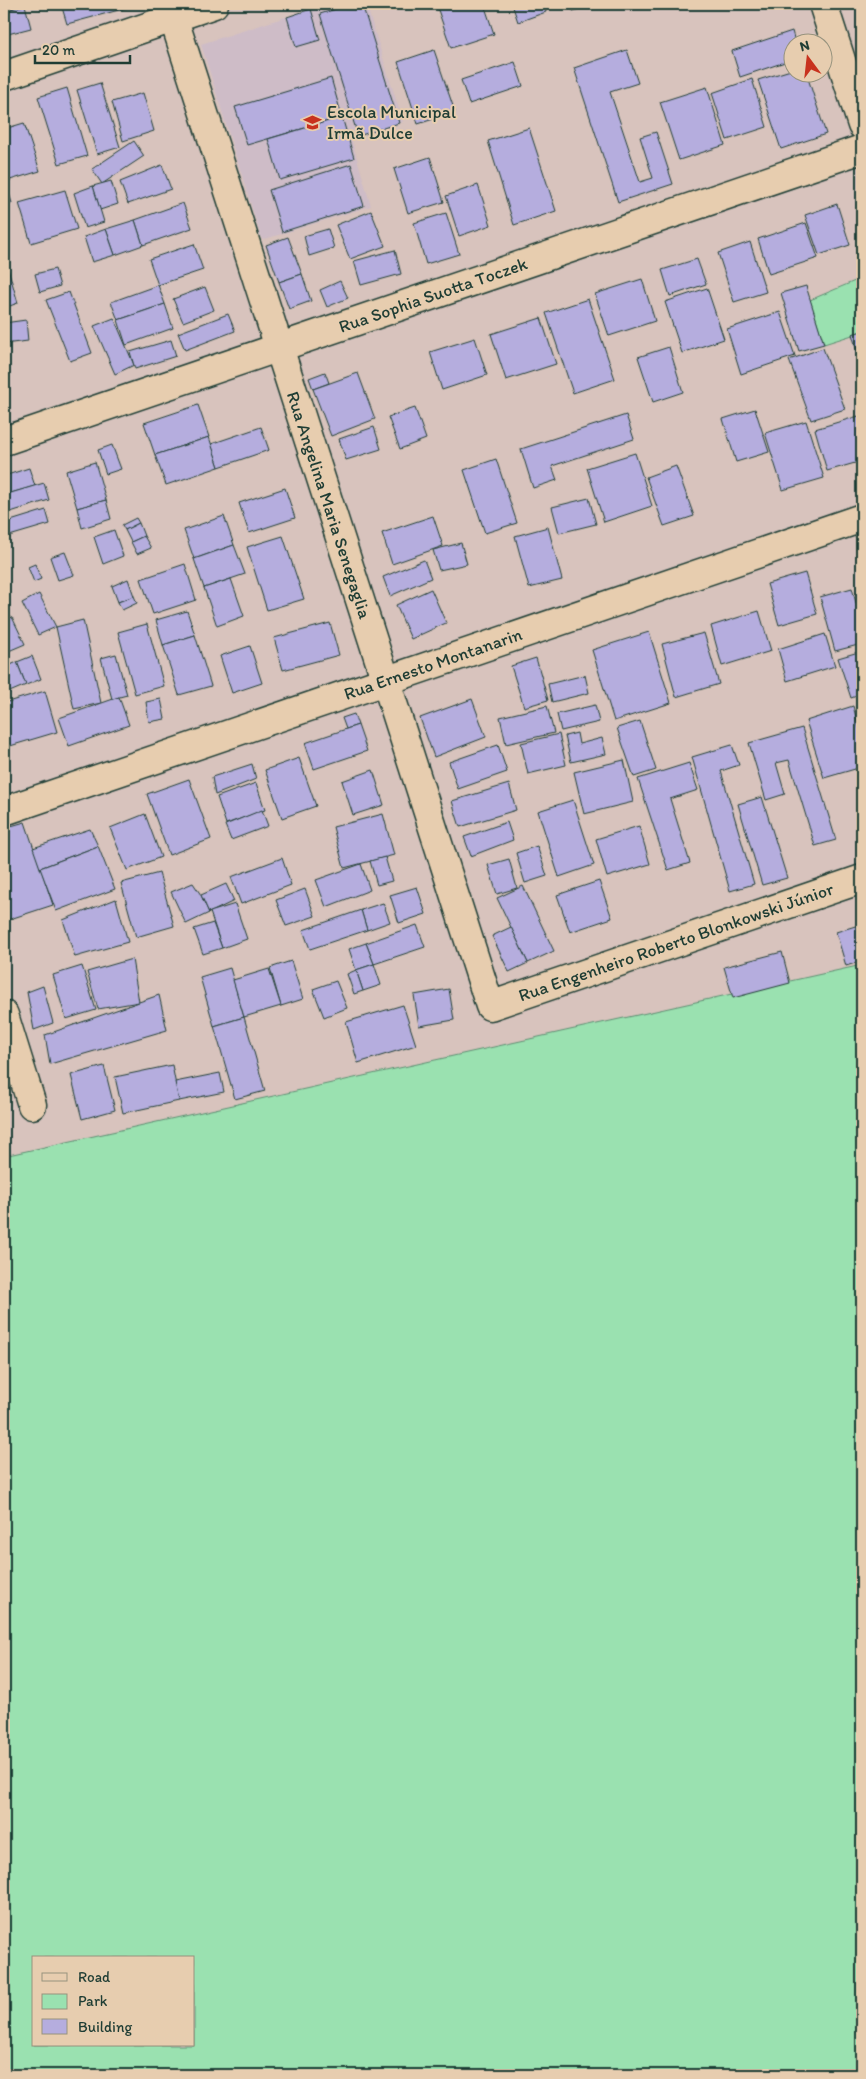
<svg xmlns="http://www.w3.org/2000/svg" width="866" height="2079" font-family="Itim,sans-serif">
<rect width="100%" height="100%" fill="#d8c3bd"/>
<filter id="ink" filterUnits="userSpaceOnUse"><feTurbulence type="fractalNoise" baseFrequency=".02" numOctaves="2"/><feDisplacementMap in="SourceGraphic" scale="10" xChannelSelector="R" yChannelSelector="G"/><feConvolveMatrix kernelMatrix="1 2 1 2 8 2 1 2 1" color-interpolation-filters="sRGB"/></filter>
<g filter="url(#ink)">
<path fill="#cebcc7" d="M327,4H366L403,122L351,138L371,206L262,240L201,44Z"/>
<g fill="#9ae1b0" stroke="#5c8f72" fill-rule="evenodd">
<path d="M862,278V332L824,344L810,300Z"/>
<path d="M862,965V2075H4V1156ZM34,1958H194V2045H34Z"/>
</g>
<g fill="#b5adde" stroke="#1f3d34">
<path d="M4,4H25L4,10Z"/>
<path d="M61,4H130V7L67,24Z"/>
<path d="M352,4H362L399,123L358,136L320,14Z"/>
<path d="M436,4H484L494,34L451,48Z"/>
<path d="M512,4H544L546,12L518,22Z"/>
<path d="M571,4H596L573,11Z"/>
<path d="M25,5L31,28L4,35V11Z"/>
<path d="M311,9L320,40L296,47L287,17Z"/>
<path d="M792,31L795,42H794V59L740,77L732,51Z"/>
<path d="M434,50L455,112L418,124L398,62Z"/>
<path d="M627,50L638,83L610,92L640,182L653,178L640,137L656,132L673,184L618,202L574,68Z"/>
<path d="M515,62L523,86L469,104L461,80Z"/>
<path d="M794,69V72H806L826,134L781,149L758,80Z"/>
<path d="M331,78L342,117L247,145L235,107Z"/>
<path d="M752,79L767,127L727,140L712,93Z"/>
<path d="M100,83L120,147L97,154L77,90Z"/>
<path d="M707,87L725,145L679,160L660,102Z"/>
<path d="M67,88L87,156L59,164L38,97Z"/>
<path d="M143,93L154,131L123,141L112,102Z"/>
<path d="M342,117L354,158L280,180L268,139Z"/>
<path d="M24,123L40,171L10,180L4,163V129Z"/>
<path d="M529,128L556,211L514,225L488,141Z"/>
<path d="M134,141L144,156L102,184L92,169Z"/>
<path d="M430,157L444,202L408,213L394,169Z"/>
<path d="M351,164L364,206L282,232L269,190Z"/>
<path d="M162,165L171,189L128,204L120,182Z"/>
<path d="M4,177L12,203L4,206Z"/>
<path d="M111,181L118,204L100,210L93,186Z"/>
<path d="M478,185L491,225L459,236L446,196Z"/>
<path d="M93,186L104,222L85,228L74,193Z"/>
<path d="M65,190L77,229L31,243L19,203Z"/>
<path d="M183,203L192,228L143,245L135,220Z"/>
<path d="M837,204L850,245L819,255L805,215Z"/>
<path d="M371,211L385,246L350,259L336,225Z"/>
<path d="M446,213L459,254L426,264L414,223Z"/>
<path d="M135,220L143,245L115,255L106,229Z"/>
<path d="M806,223L818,258L769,274L758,239Z"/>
<path d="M106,229L115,255L92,262L84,237Z"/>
<path d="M328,229L334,248L309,256L304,236Z"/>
<path d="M288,237L302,274L279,282L266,245Z"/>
<path d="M750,242L766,292L734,302L718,253Z"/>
<path d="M194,244L203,270L158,285L149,259Z"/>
<path d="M395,250L401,274L361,285L354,261Z"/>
<path d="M697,259L706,284L670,296L662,270Z"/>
<path d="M7,265L18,303L4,308V266Z"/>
<path d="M55,269L60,286L40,292L35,274Z"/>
<path d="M302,274L311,301L289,309L279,282Z"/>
<path d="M642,279L655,321L609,336L595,294Z"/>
<path d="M340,281L348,298L327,307L320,290Z"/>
<path d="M158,285L165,304L118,320L111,302Z"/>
<path d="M806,286L824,344L799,351L781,293Z"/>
<path d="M205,287L214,310L183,322L173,299Z"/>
<path d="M707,288L724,339L682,353L665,302Z"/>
<path d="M69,292L92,353L70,361L46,300Z"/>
<path d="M588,299L615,379L573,393L546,313Z"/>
<path d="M165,304L173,328L126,345L118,320Z"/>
<path d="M780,312L795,356L741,374L727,329Z"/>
<path d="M228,314L235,331L185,350L178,333Z"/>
<path d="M114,318L134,365L115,374L94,326Z"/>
<path d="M541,318L556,364L506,380L491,334Z"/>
<path d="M26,320L28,341L4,344V323Z"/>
<path d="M862,331V353L858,354L852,334Z"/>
<path d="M475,338L487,375L442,390L430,352Z"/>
<path d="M171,340L176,356L135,369L130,352Z"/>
<path d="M669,347L683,392L653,402L638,357Z"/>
<path d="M823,348L845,409L811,420L789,360Z"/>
<path d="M4,358L9,373L4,375Z"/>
<path d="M325,372L329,383L313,389L309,378Z"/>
<path d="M358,373L375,419L331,436L313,389Z"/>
<path d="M198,405L209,437L155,455L144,423Z"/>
<path d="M415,408L426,439L400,449L388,417Z"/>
<path d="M755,409L769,452L736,462L723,419Z"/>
<path d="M626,415L634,439L552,466L557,480L533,488L521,449Z"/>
<path d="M862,415V461L827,471L815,429Z"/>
<path d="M806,421L824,478L783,490L765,433Z"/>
<path d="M261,427L269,450L219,467L211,444Z"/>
<path d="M374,427L381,449L346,460L339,439Z"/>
<path d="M209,437L219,467L166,485L155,455Z"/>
<path d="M112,445L121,469L106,474L98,450Z"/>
<path d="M635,453L652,506L604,522L587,468Z"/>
<path d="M496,459L517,523L485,533L464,470Z"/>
<path d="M95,462L106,500L77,508L66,471Z"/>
<path d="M676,466L694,516L664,526L646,477Z"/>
<path d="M29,468L35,486L4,495V476Z"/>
<path d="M44,483L49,500L4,514V495Z"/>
<path d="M285,488L295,518L249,533L239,503Z"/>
<path d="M589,498L596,524L559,533L552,507Z"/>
<path d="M106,500L111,519L82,528L77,508Z"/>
<path d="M46,510L50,524L6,537L4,523Z"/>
<path d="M224,516L234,545L194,559L184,530Z"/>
<path d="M433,516L443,546L392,564L382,533Z"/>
<path d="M136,518L139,523L125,530L122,525Z"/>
<path d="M139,523L144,536L131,542L125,530Z"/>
<path d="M548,527L562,580L529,588L515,536Z"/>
<path d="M114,530L123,556L103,564L94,537Z"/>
<path d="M144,536L151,548L137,554L131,542Z"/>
<path d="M283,536L304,599L267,610L247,547Z"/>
<path d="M461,543L467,564L439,570L433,550Z"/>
<path d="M234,545L245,574L204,588L194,559Z"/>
<path d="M65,552L74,575L58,580L50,557Z"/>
<path d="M424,560L431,578L390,596L383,577Z"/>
<path d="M35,564L41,579L34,582L28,567Z"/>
<path d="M185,564L196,600L153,614L141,579Z"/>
<path d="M805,573L817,614L779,625L767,584Z"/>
<path d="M128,579L134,596L118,602L112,586Z"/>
<path d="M231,579L244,616L217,626L204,588Z"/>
<path d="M852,588L862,625V644L835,651L820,597Z"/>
<path d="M431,589L446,623L411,639L396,605Z"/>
<path d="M39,594L56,627L38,635L22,603Z"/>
<path d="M134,596L137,603L122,610L118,602Z"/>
<path d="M187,611L195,635L163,645L156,620Z"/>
<path d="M759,611L771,651L722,666L711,626Z"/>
<path d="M12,617L25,644L4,653V621Z"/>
<path d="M83,620L101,703L74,709L56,627Z"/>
<path d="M330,623L339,655L283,670L274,638Z"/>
<path d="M147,624L164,686L135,694L118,632Z"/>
<path d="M649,632L671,703L614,721L592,650Z"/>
<path d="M704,633L719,684L676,697L662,644Z"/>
<path d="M825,634L835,666L787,681L778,649Z"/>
<path d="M195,635L211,686L179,695L163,645Z"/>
<path d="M250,646L262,683L232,693L220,656Z"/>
<path d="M862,651V694L851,698L838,658Z"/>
<path d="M116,654L127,695L112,699L101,658Z"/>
<path d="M32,656L41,679L26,685L17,662Z"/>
<path d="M536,658L548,700L524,707L511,666Z"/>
<path d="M17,662L26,685L5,694L4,668Z"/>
<path d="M585,675L589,693L552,702L548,684Z"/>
<path d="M45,691L57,732L10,746L4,724V703Z"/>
<path d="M119,697L129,725L69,746L59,718Z"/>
<path d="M862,698V717L857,699Z"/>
<path d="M161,699L165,719L149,722L146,702Z"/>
<path d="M472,699L486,737L434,757L420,718Z"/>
<path d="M595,705L599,722L561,731L557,714Z"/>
<path d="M547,706L554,733L506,744L500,717Z"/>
<path d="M853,706L862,739V767L824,778L806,721Z"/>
<path d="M354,714L358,725L346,729L342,718Z"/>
<path d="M640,721L656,770L634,777L617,728Z"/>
<path d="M358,725L367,751L314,769L305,743Z"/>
<path d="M802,728L836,840L815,846L789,760L776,763L785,794L766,800L749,743Z"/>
<path d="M577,733L579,744L602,738L606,754L571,762L565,736Z"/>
<path d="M559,734L566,765L528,774L521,743Z"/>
<path d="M498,745L507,772L458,789L449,762Z"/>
<path d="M732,745L739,765L721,771L754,884L730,891L692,757Z"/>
<path d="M299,758L316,806L282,818L265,770Z"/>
<path d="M624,760L633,802L584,814L574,772Z"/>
<path d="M689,763L698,790L670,799L690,863L668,870L638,779Z"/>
<path d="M252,764L256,779L215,795L212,777Z"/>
<path d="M373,770L384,805L353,815L342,781Z"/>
<path d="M189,779L211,839L169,855L147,794Z"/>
<path d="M256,783L265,810L226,824L217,797Z"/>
<path d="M509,784L516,810L460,827L452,801Z"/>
<path d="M762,797L787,878L762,885L738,804Z"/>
<path d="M573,800L594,865L559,877L538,811Z"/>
<path d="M262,810L268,826L231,840L225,825Z"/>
<path d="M145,814L161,857L127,870L110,828Z"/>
<path d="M383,814L394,855L344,868L333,827Z"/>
<path d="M25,822L53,905L4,921V828Z"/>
<path d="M507,822L513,840L471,856L464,837Z"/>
<path d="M639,826L650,864L607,877L596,839Z"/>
<path d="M90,829L98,846L40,868L33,848Z"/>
<path d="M98,846L115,889L56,911L40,868Z"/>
<path d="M537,846L547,876L525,883L516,853Z"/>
<path d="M385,857L392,881L377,885L370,861Z"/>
<path d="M282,858L291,885L241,904L231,877Z"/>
<path d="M509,859L517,888L497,894L488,865Z"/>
<path d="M361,864L370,890L326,907L316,880Z"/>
<path d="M159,873L174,926L136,937L121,883Z"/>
<path d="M599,881L612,918L570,932L557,895Z"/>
<path d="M193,883L201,895L209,913L186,924L171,892Z"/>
<path d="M226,884L234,901L209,913L201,895Z"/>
<path d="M523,886L554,951L528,963L497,898Z"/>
<path d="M417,887L426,914L399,923L390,895Z"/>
<path d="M305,889L315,916L286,926L276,900Z"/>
<path d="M116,899L128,942L75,957L63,920Z"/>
<path d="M383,903L390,922L367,930L361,910Z"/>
<path d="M235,904L247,939L222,948L210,912Z"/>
<path d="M361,910L367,930L310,949L303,930Z"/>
<path d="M213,923L222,948L203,954L194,929Z"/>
<path d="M862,924V961L846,966L836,932Z"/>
<path d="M417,925L425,947L374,964L366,943Z"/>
<path d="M511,927L528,963L509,972L492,936Z"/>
<path d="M366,943L374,964L356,970L349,949Z"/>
<path d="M782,952L790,983L733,998L724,967Z"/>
<path d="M132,959L139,1002L98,1009L87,972Z"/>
<path d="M291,961L303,999L281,1006L270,968Z"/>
<path d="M374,964L381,985L363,991L356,970Z"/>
<path d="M82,966L96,1010L66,1019L53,975Z"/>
<path d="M230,968L244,1017L214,1026L200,977Z"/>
<path d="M269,969L281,1006L244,1017L233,980Z"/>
<path d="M356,970L363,991L354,994L347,974Z"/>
<path d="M336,981L347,1008L324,1017L313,989Z"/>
<path d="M43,986L53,1023L34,1030L27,992Z"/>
<path d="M449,989L454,1020L419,1026L414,995Z"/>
<path d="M159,995L167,1030L50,1064L45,1035Z"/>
<path d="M403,1005L416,1045L358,1063L346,1022Z"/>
<path d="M244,1017L265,1091L235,1099L214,1026Z"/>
<path d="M172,1065L179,1101L123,1113L115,1077Z"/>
<path d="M104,1066L115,1110L82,1119L71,1075Z"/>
<path d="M220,1073L224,1092L179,1101L175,1082Z"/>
</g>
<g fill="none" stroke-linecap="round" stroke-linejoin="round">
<defs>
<g id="minor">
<path d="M169,4L490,1006L862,879"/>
<path d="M823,4L862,125"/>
<path d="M4,76L214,4"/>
<path d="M4,441L862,149"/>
<path d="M4,811L862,518"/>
<path d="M4,1015L32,1105"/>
</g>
</defs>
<use href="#minor" stroke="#1f3d34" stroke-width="31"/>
<use href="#minor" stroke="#e7cdaf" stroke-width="28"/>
</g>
</g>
<defs>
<symbol id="school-bare" viewBox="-9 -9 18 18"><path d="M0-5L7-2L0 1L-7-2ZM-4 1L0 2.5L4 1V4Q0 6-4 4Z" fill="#c8321e" stroke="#e7cdaf" stroke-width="2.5" paint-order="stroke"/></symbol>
</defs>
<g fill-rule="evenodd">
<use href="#school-bare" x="300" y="110" width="25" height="25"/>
</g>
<g text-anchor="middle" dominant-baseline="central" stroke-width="4" stroke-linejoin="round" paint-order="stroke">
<g font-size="18" fill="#1f3d34" stroke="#e7cdaf" text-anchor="start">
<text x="327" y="112">Escola Municipal<tspan x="327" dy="21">Irmã Dulce</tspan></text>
</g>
<g font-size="18" fill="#1f3d34" stroke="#e7cdaf">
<text transform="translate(433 295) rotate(-19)">Rua Sophia Suotta Toczek</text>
<text transform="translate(329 505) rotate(72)">Rua Angelina Maria Senegaglia</text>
<text transform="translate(433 664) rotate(-19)">Rua Ernesto Montanarin</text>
<text transform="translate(676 942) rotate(-19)">Rua Engenheiro Roberto Blonkowski Júnior</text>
</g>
</g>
<rect width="866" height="2079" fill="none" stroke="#e7cdaf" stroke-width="20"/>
<rect x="10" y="10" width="846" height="2059" fill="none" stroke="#1f3d34" stroke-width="2" filter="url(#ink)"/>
<rect x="32" y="1956" width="162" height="90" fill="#e7cdaf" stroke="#97937e"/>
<rect x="42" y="1973" width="25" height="8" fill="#e7cdaf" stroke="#97937e"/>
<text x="78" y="1982" font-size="15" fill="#1f3d34">Road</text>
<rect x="42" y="1994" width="25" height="15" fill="#9ae1b0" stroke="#97937e"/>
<text x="78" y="2006" font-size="15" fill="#1f3d34">Park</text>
<rect x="42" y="2019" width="25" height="15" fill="#b5adde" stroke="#97937e"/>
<text x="78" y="2032" font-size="15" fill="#1f3d34">Building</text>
<g transform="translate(808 58) rotate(345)"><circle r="24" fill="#e7cdaf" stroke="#97937e"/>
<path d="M0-4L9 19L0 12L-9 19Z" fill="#c8321e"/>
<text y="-8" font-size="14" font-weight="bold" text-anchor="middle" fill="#1f3d34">N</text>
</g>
<path d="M35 55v8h95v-8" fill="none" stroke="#1f3d34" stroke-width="2.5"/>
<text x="42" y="55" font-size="15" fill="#1f3d34" stroke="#e7cdaf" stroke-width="4" paint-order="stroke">20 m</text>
</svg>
